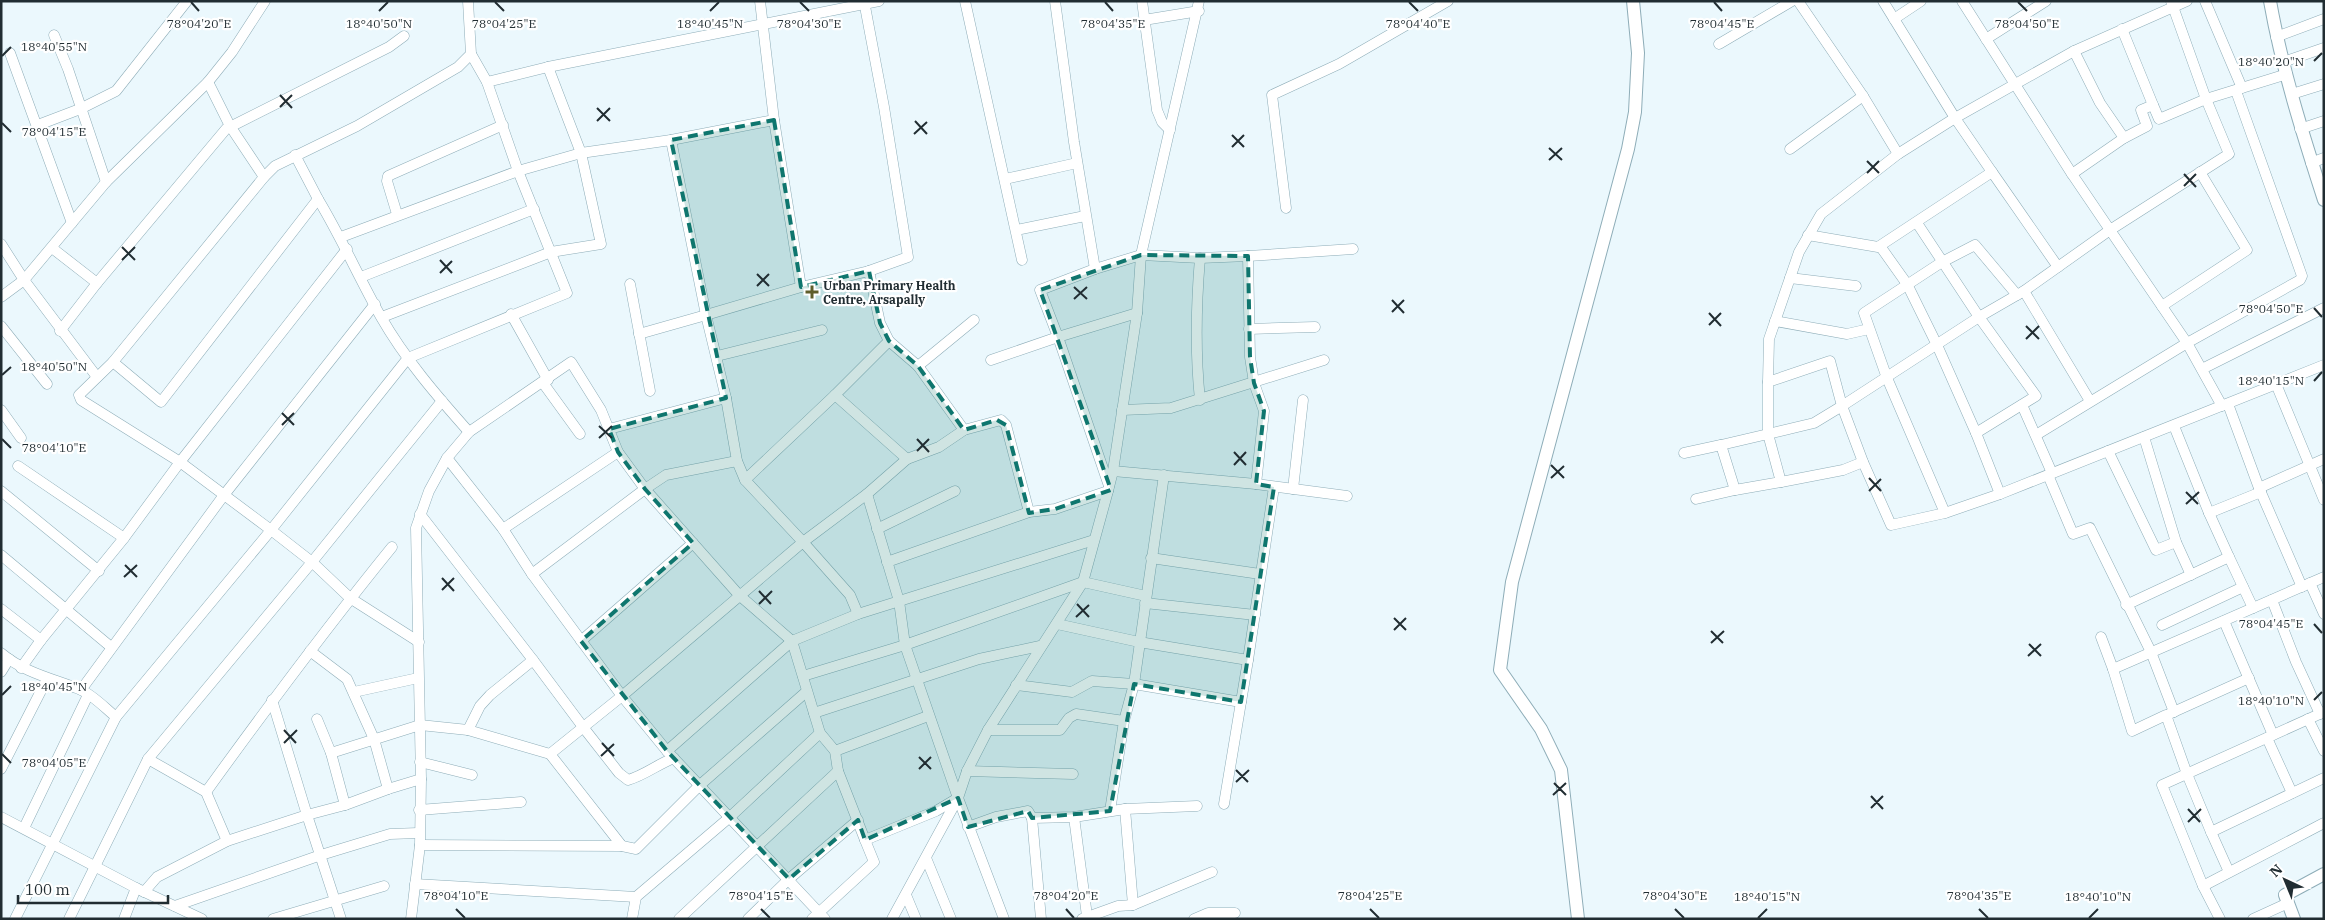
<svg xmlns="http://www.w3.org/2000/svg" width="2325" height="920" font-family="'IBM Plex Serif',serif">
<rect width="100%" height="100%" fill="#ebf8fd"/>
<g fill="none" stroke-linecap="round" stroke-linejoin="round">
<defs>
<g id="minor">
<path d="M760,1L774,120L801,287"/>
<path d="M965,1L1022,260"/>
<path d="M1055,1L1074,142L1095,269"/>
<path d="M1142,1L1157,110L1162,122L1170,130"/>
<path d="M1798,1L1863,96L1898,154"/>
<path d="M1962,1L2072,174L2110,230L2229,154L2206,99L2171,1"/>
<path d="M2205,1L2242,88"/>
<path d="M1894,19L1921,1"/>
<path d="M1144,20L1199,11"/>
<path d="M54,35L68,69L106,182"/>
<path d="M2276,37L2324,19"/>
<path d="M1986,39L2046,1"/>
<path d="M1719,44L1792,1"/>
<path d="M2074,51L2100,103L2124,138"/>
<path d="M10,53L72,223"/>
<path d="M2283,62L2324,48"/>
<path d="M208,82L230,126L264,177"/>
<path d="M487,82L548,67L879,1"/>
<path d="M2292,94L2324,84"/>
<path d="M2153,105L2159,119L2206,99L2287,74"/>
<path d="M38,125L80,109L116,91L187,1"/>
<path d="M2300,129L2324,121"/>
<path d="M671,140L706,315L801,287L869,271L908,257L884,107L864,1"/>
<path d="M1790,149L1863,96"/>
<path d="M2311,163L2324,158"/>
<path d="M1992,172L2058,267"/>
<path d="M2072,174L2124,138L2147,126L2141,110L2153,105L2122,29"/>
<path d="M1005,179L1077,163"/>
<path d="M318,199C341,237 359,278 381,317C405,359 437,396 469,432"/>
<path d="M1286,208L1272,95L1339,64L1448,1"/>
<path d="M397,214L387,181L388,176L503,125"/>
<path d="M1917,223L1979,317L2036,396L1976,433"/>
<path d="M1016,230L1085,216"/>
<path d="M1808,235L1878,247L1992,172L1955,118L1883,1"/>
<path d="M341,237L518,171L487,82L471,54"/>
<path d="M1,244L24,280L97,377"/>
<path d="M1880,246L1907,284L1937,345L1976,433L2000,494"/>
<path d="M52,248L97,283"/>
<path d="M1248,256L1353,249"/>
<path d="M361,277L534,209"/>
<path d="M1790,278L1856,286"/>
<path d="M630,284L650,391"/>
<path d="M2024,291L2090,401"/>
<path d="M1,297L24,280L106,182L208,82L232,52L265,1"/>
<path d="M2162,306L2247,250L2200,172"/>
<path d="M511,314L548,380"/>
<path d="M382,317L551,252L601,244L581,153L548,67"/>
<path d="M1775,321L1847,334L1869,329"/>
<path d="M1,326L47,384"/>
<path d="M1249,329L1315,327"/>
<path d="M60,331L97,283L226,129L389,47L404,36"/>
<path d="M639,334L706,315L726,398L737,461L745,480L803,542L867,494L907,459L835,395L889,341L880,323L869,271"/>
<path d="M889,341L918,366L974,320"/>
<path d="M717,356L822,330"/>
<path d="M991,360L1058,337L1040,290L1095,269L1141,255L1200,258L1248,256L1250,357L1254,383L1264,411L1256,484L1113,471"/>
<path d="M113,362L161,402L318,199L295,155"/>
<path d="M918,366L964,430"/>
<path d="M2202,369L2324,308"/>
<path d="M1768,382L1769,339L1799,252L1821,214L1898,154L1955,118L2074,51L2187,1"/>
<path d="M543,383L580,434"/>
<path d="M2276,384L2324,500"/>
<path d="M1200,400C1195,352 1196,306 1200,258"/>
<path d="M2228,404L2259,488L2302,587"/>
<path d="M2022,405L2052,473"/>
<path d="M2222,406L2187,343L2300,280L2302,276L2236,91"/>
<path d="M1,410L21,438"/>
<path d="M1122,410L1171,408L1324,360"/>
<path d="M2174,426L2209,513L2229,557"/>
<path d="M609,429L726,398"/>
<path d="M2036,435L2187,343L2110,230L2024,291L1979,317L1842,406L1830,361L1768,382V434L1721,445L1735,490L1781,482L1768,434L1814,423L1842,406L1863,462L1891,525L1945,513L2000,494L2324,365"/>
<path d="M2144,437L2176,542L2191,575"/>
<path d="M2108,451L2156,550L2176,542"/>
<path d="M1684,453L1721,445"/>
<path d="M447,458L503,529L532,574L622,696L550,754"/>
<path d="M907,459L939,447L964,430L1001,420L1006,425L1029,512"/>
<path d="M737,461L666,475L645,489L739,595L792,641L820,733L835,751L838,771L865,840L936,811L958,798"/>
<path d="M18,466L124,538"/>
<path d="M2048,475L2073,534L2090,528L2151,652L2174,712"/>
<path d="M745,480L835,395"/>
<path d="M1781,482L1843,470L1863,462"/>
<path d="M1256,484L1347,496"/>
<path d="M1109,486L1058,337L1137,313"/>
<path d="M2259,488L2324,459"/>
<path d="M1293,489L1303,400"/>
<path d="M1,491L99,571"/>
<path d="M867,494L899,601L905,645L958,798L967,771L988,730L1083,582L1108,491"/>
<path d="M1696,499L1735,490"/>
<path d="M1945,513L1887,378L1864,313L1942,262L1975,245L2017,295"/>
<path d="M2209,513L2261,492"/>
<path d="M420,514L533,660L490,695L480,706L468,730"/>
<path d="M503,529L618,452"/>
<path d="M877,529L955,491"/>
<path d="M1,555L111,647"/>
<path d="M1151,558L1260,574"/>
<path d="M887,562L1029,512L1055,509L1108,491L1113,471L1137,313L1141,255L1199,1"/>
<path d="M2310,583L2324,614"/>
<path d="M2272,600L2296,662L2320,714"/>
<path d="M1145,603L1255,615"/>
<path d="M2126,605L2229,557L2253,608"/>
<path d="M1,609L41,640L124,538L180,462L347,249"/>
<path d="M2224,621L2273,735"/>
<path d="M1057,624L1139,642L1248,660"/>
<path d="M2162,625L2243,587"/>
<path d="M2101,637L2113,669L2132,731L2166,715L2187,774L2211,832L2324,778"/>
<path d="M581,641L693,543"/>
<path d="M419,642L350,598L312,562L271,530L180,462L81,400L79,395L113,362L264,177L275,166L357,126L458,67L471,54L468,1"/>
<path d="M1,653C25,673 51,678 79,689C92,694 105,708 116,717"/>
<path d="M533,660L583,727L619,773L628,780C645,775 658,764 674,758"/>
<path d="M21,668L41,640"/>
<path d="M2113,669L2324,577"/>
<path d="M1,672L9,659"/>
<path d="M803,676L905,645L1083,582L1146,596"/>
<path d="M1016,685L1072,692L1092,681L1134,684L1241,702"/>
<path d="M81,690L224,495L375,304"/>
<path d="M354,692L418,678"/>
<path d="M272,700L307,815L345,805L388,789L374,739L347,679L310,651"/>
<path d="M814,713L979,659L1040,646"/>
<path d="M2169,714L2249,678"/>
<path d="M317,719L331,753L345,805"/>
<path d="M2308,719L2324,751"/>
<path d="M988,730H1060L1069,718L1076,714L1124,721"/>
<path d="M2267,738L2292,793"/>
<path d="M667,751L792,641L858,614L1094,540"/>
<path d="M835,751L928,716"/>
<path d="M331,753L420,725L468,730L550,754L622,846"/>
<path d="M148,759L206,792L227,841"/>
<path d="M420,762L472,775"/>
<path d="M1,769L47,679"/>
<path d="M967,771L1073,774"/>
<path d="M388,789L421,779"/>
<path d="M206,792C266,709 327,627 392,547"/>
<path d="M1224,804L1248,660L1274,487"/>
<path d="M1125,809L1133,905"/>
<path d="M419,810L521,802"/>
<path d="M1110,811L1124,721L1134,684L1164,475"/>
<path d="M1,817L136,888L202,919"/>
<path d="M1074,817L1087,916"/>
<path d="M1032,818L1041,919"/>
<path d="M968,827L996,817L1028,811L1032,818L1074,817L1125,809L1197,806"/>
<path d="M24,828L88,695"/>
<path d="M2211,832L2229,872"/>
<path d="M420,845L622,846L636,849L700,785L806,692"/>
<path d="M926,858L951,919"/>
<path d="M415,884L636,897"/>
<path d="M2203,886L2324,823"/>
<path d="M144,892L157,877L227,841L307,815L341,919"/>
<path d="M906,895L916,919"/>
<path d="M175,906L321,855L390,834L418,833"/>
<path d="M15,919L116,717L271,530L408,358L567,293L518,171L581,153L671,140L774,120"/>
<path d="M69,919L148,759L312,562L442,401"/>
<path d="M124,919L136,888"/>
<path d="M273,919L384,886"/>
<path d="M411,919L420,845L421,779L416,528L429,491L447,458L469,432L571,362L601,410L618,452L645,489L532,574"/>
<path d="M632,919L636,897L730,817L820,733"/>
<path d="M679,919L838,771"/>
<path d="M748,919L789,879L858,820"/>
<path d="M812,919L874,862L865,840"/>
<path d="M825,919L667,751L622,696L803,542L850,595L858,614"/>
<path d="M892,919L958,798L1004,919"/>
<path d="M1082,919L1118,906L1133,905L1212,872"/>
<path d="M1194,919L1208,913H1235"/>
<path d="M2220,919L2203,886L2162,785L2324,712"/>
<path d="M2253,919L2288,903"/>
</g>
<g id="tertiary">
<path d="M2270,1C2282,69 2303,135 2324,200"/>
<path d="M1578,919L1561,770L1541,729L1500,670L1512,582L1628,149L1635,112L1638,53L1633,1"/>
<path d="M2294,919L2285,895L2324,874"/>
</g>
</defs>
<use href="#minor" stroke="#8eadb8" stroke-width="11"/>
<use href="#tertiary" stroke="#8eadb8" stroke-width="14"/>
<use href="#minor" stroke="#fff" stroke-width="10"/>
<use href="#tertiary" stroke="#fff" stroke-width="12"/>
</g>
<path fill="#0f766e" fill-opacity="0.2" stroke="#0f766e" stroke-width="4" stroke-dasharray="10 6" stroke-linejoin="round" d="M774,120L801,287L869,271L880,323L889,341L918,366L964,430L997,420L1006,425L1029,513L1055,509L1111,490L1040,290L1141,255L1248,256L1250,357L1254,383L1264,411L1256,484L1274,487L1241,702L1134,684L1110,811L1032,818L1028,811L968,827L958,798L865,840L858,820L789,879L667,751L581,641L693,543L645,489L618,452L609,429L726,398L671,140Z"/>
<path fill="none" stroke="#212d32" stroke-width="2" d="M191,2L199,11M495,2L504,11M800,2L809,11M1105,2L1113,11M1409,2L1418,11M1714,2L1722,11M2018,2L2027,11M379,11L388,2M710,11L719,2M2,56L11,47M2314,61L2322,53M280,95L292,108M280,107L292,95M597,108L610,121M597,121L610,108M915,121L927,134M2,123L11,132M914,134L927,122M1232,135L1244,147M1232,147L1244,135M1549,148L1562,160M1549,160L1562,148M1867,161L1879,173M1867,173L1879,161M2184,174L2196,187M2184,186L2196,174M122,247L135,260M122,260L135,247M440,260L452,273M440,273L452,261M757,274L769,286M757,286L769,274M1074,287L1087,299M1074,299L1087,287M1392,300L1404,313M2314,308L2322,317M1392,312L1404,300M1709,313L1721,326M1709,325L1721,313M2026,326L2039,339M2026,339L2039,326M2,375L11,367M2314,381L2322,372M282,413L294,425M282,425L294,413M599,426L612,438M599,438L612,426M2,439L11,448M917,439L929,452M917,451L929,439M1234,452L1246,465M1234,465L1246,452M1551,465L1564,478M1551,478L1564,466M1869,478L1881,491M1869,491L1881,479M2186,492L2198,504M2186,504L2199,492M125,565L137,577M124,577L137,565M442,578L454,591M442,590L454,578M759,591L771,604M759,604L772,591M1077,604L1089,617M1076,617L1089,605M1394,618L1406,630M2314,624L2322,633M1394,630L1406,618M1711,631L1723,643M1711,643L1724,631M2029,644L2041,656M2028,656L2041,644M2,695L11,686M2314,700L2322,692M284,730L296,743M284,743L297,730M602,743L614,756M2,754L11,763M601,756L614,744M919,757L931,769M919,769L931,757M1236,770L1248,782M1236,782L1249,770M1554,783L1566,795M1553,795L1566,783M1871,796L1883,809M1871,808L1883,796M2188,809L2200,822M2188,822L2201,809M456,909L465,918M761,909L770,918M1066,909L1074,918M1370,909L1379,918M1675,909L1684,918M1979,909L1988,918M1758,918L1767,909M2089,918L2098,909"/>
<path fill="#5f5d2a" stroke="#fff" stroke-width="2" d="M809.5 284.5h5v5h5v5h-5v5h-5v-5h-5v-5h5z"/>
<g text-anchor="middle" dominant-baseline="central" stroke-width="4.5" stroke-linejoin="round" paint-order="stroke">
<g font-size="12" font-weight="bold" fill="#212d32" stroke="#fff" text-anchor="start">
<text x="823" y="285">Urban Primary Health<tspan x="823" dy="14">Centre, Arsapally</tspan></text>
</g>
</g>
<g font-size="12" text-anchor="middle" fill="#212d32" stroke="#fff" stroke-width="4.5" stroke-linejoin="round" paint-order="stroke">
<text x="379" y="28">18°40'50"N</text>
<text x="710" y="28">18°40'45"N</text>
<text x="199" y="28">78°04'20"E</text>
<text x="504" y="28">78°04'25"E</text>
<text x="809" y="28">78°04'30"E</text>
<text x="1113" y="28">78°04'35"E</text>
<text x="1418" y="28">78°04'40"E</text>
<text x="1722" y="28">78°04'45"E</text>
<text x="2027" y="28">78°04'50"E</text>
<text x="54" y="51">18°40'55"N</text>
<text x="2271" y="66">18°40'20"N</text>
<text x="54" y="136">78°04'15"E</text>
<text x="2271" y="313">78°04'50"E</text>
<text x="54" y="371">18°40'50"N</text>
<text x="2271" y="385">18°40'15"N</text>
<text x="54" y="452">78°04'10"E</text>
<text x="2271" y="628">78°04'45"E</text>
<text x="54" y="691">18°40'45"N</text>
<text x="2271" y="705">18°40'10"N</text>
<text x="54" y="767">78°04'05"E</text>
<text x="456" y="900">78°04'10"E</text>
<text x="761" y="900">78°04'15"E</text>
<text x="1066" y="900">78°04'20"E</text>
<text x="1370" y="900">78°04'25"E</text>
<text x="1675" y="900">78°04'30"E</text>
<text x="1979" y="900">78°04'35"E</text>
<text x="1767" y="901">18°40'15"N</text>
<text x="2098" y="901">18°40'10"N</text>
</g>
<rect width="2325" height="920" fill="none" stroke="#212d32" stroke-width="5"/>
<g transform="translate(2285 880) rotate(316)" stroke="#ffffff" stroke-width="4" paint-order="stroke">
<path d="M0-4L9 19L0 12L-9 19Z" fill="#212d32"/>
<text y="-8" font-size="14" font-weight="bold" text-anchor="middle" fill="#212d32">N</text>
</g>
<path d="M18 895v8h150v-8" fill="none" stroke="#212d32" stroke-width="2.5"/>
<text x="25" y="895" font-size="15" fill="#212d32" stroke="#ffffff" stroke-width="4" paint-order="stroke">100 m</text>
</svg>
